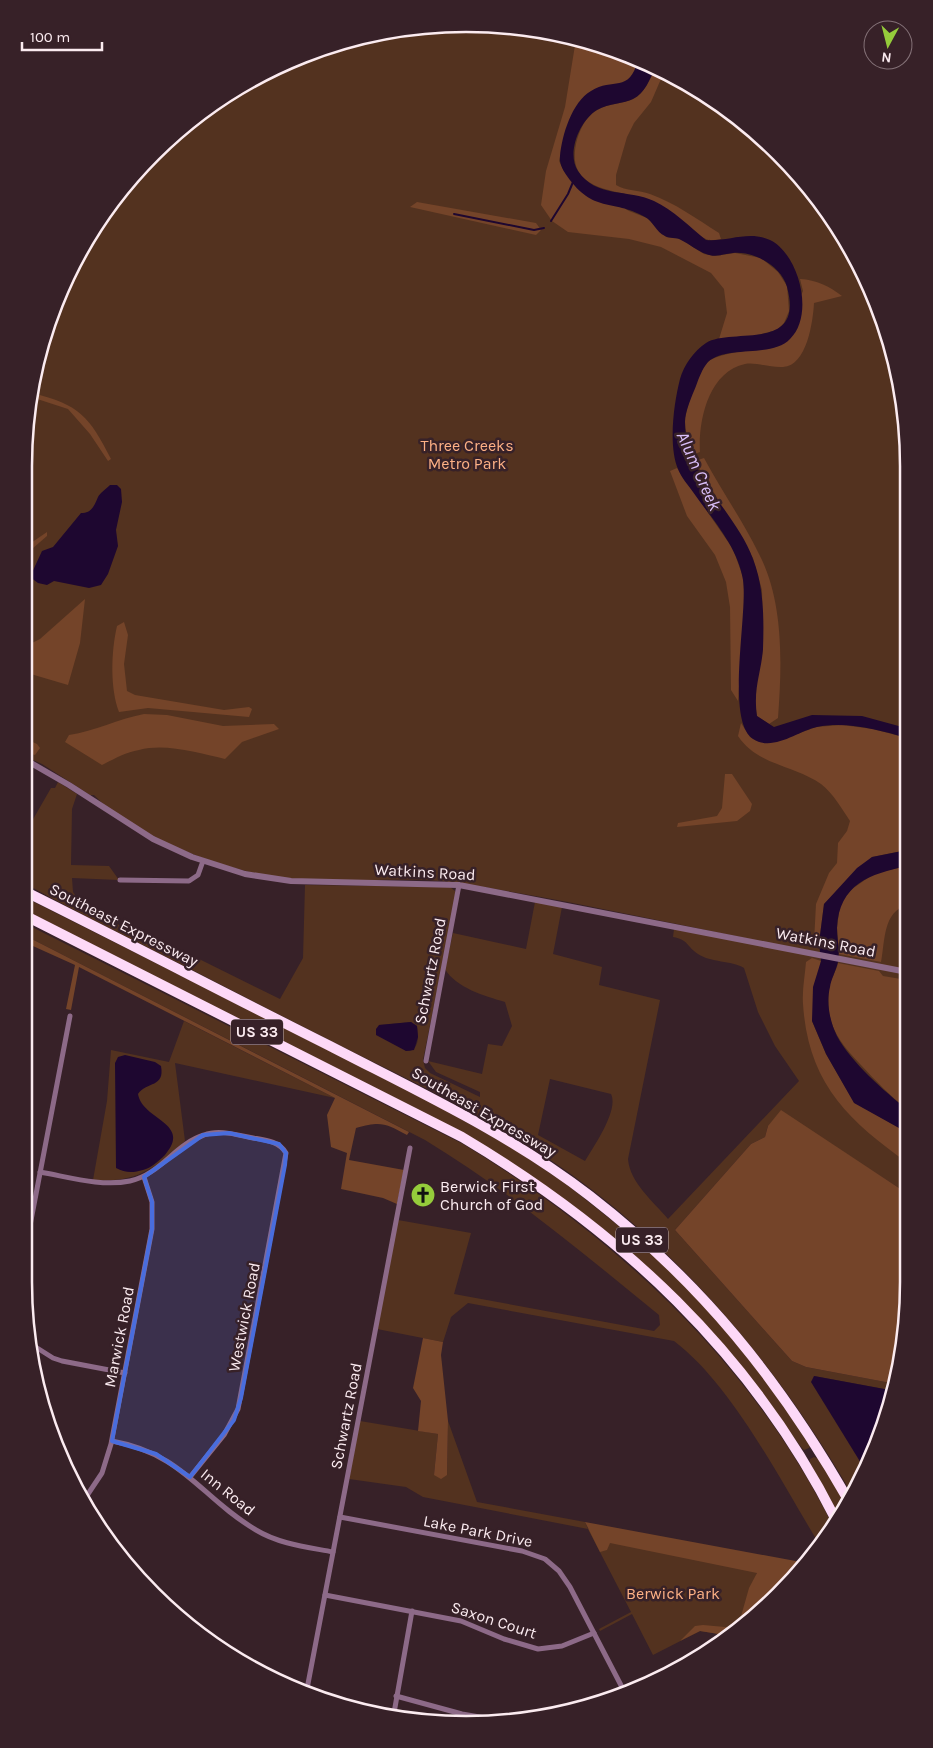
<svg xmlns="http://www.w3.org/2000/svg" width="933" height="1748" font-family="Karla,sans-serif">
<rect width="100%" height="100%" fill="#372128"/>
<g fill="#53321f" fill-rule="evenodd">
<path d="M437,25L524,28L609,47L688,83L759,134L835,221L886,324L905,409L907,1008L905,1007L907,1020L908,1194L822,1138L768,1126L765,1137L751,1144L675,1230L792,1361L806,1367L896,1384L895,1391L814,1376L863,1465L857,1467L861,1476L853,1496C785,1378 699,1272 591,1189C518,1133 435,1092 353,1052C285,1018 218,983 151,949C108,927 65,906 24,883V835L51,788H55L58,782L77,794L72,809L71,865L109,866L119,880L72,878L73,892L88,912L189,954L280,999L303,958L305,885L450,887L455,891L456,896L423,1060L425,1068L430,1073L480,1097V1092L436,1072L428,1061L482,1074L488,1044L502,1046L512,1026L505,1002C485,996 456,988 445,969L453,933L526,949L535,902L562,907L553,954L602,967L599,985L660,1000L628,1159C630,1183 653,1201 668,1219L799,1081L775,1046L758,1012L744,968C731,960 711,963 698,954C686,946 689,940 673,937L674,929L746,938C650,919 554,897 456,883C404,875 350,884 297,880C236,875 137,840 94,795H90L42,764L24,756V752L28,754L24,747L25,438L39,352L83,245L133,175L197,115L270,70L352,39ZM411,1022L417,1026C418,1035 420,1047 410,1051H406L379,1025ZM550,1079L611,1094C619,1110 594,1146 585,1161L538,1135Z"/>
<path d="M24,897L418,1095L514,1149L566,1184L645,1247L706,1307L762,1372L811,1445L809,1448L804,1450L801,1447C757,1388 712,1329 659,1278C611,1231 556,1192 499,1155L24,911Z"/>
<path d="M24,923L463,1144C616,1237 751,1362 832,1524L818,1542C780,1480 732,1385 674,1341L468,1303L451,1317L443,1342L377,1329L398,1220L471,1233L454,1294L654,1331L660,1325L659,1315C583,1253 509,1191 425,1140L24,935Z"/>
<path d="M184,1021L335,1098L175,1063L185,1141C154,1169 137,1183 93,1180L107,1101L111,1050L169,1062Z"/>
<path d="M360,1421L438,1434L434,1475H447L448,1421L477,1502L585,1522L588,1529L759,1563L747,1621L725,1635L700,1631L653,1655L632,1614L600,1631L599,1629L631,1612L588,1529L423,1497L406,1487L349,1479Z"/>
<path d="M814,1457L819,1459L848,1506L839,1516L810,1466V1459Z"/>
</g>
<g fill="#744429">
<path d="M576,39L609,47L638,60L634,74L627,82L601,88L571,117L559,161L564,171L629,211L647,218L666,237L679,238L704,254L715,256L735,253L761,258L778,272L787,286L789,311L784,323L777,330L753,336L719,339L727,313L724,289L711,273L661,247L629,239L568,232L552,221L541,205L546,171L565,107Z"/>
<path d="M655,68L664,72L651,102L634,123L627,137L616,175V185C626,191 639,190 650,194C675,203 697,219 719,233L721,239C716,240 710,241 706,239C686,230 670,206 646,199C616,189 566,192 576,144C579,131 585,117 597,110C609,103 624,104 633,99C645,93 650,79 655,68Z"/>
<path d="M417,202L536,223L541,230L536,235L410,207Z"/>
<path d="M800,279C817,280 829,286 842,296L814,303C813,321 807,366 783,367C771,368 756,362 745,364C708,372 698,422 700,452L692,455C689,444 685,432 685,421C686,408 699,367 710,360C726,351 760,350 779,346L803,291Z"/>
<path d="M32,393C80,405 89,416 111,459L108,461L90,434L68,409L31,397Z"/>
<path d="M704,458C721,490 743,521 759,554C784,602 782,665 778,718L769,724L757,716L754,697L763,650L762,590L753,558L695,461Z"/>
<path d="M677,468L733,549L743,577L745,601L738,701L731,690L730,607L726,582L715,555L687,516L670,471Z"/>
<path d="M47,532V536L25,555V547Z"/>
<path d="M85,599L80,643L68,685L24,672V647L40,639Z"/>
<path d="M124,622L128,635L124,664L127,691L135,695L224,710L249,707L252,709L249,717L148,708L119,712C110,688 111,652 117,626Z"/>
<path d="M144,714L167,715L223,726L274,724L279,729L242,742L225,759C198,753 166,743 139,750C126,752 114,759 102,765L65,742L69,735C95,731 118,719 144,714Z"/>
<path d="M741,723L750,737L775,742L816,727L842,725L873,729L907,738V850L872,857L824,904L819,943L814,942L816,904L829,873L837,863L838,843L847,831L850,821C842,809 833,793 821,784C794,765 757,765 738,736Z"/>
<path d="M24,738L37,744L40,748L35,755L24,752Z"/>
<path d="M725,774H732L752,804L750,811L737,821L677,827L678,823L717,816L722,808Z"/>
<path d="M907,866V905C883,912 885,940 881,962L839,954L837,928L840,904L852,889L875,873Z"/>
<path d="M24,935L409,1132L407,1135C385,1123 381,1121 356,1128L349,1160L404,1170L397,1204L383,1198L341,1189L347,1153L331,1147L327,1115L335,1098L79,967L71,1010L66,1009L75,965L24,942Z"/>
<path d="M812,958L821,961L812,1021L826,1054L854,1102L908,1133V1163C847,1120 808,1082 803,1004C802,990 805,975 806,962Z"/>
<path d="M838,963L879,971L883,976L907,980L901,1006L907,1008L908,1110C890,1096 876,1081 860,1064C838,1041 825,1023 829,989C830,980 836,972 838,963Z"/>
<path d="M781,1110L908,1194V1310L896,1384L806,1367L792,1361L675,1230L751,1144L765,1137L768,1126Z"/>
<path d="M423,1338L443,1342L441,1355L448,1421L447,1475L441,1479L434,1475L438,1434L418,1431L421,1401L413,1388Z"/>
<path d="M585,1522L801,1562L759,1614L738,1627L749,1588L757,1573L610,1543L607,1550L600,1552Z"/>
<path d="M703,1625L736,1628L725,1635L700,1631L680,1641L695,1626Z"/>
</g>
<g fill="#1e0730">
<path d="M638,60L655,68C650,79 645,93 633,99C624,104 609,103 597,110C580,120 566,153 578,171C596,198 628,189 654,201C673,210 690,227 706,240C727,242 749,230 770,240C799,254 815,315 790,339C772,358 726,345 708,362C702,369 699,378 696,386C692,396 685,411 685,422C685,475 736,512 753,559C764,587 764,619 763,649C761,674 753,688 757,716L774,727L812,715L862,716L906,728L907,738C879,730 847,721 817,727C798,731 773,752 753,739C725,721 748,614 743,580C738,547 712,519 693,492C688,485 681,477 678,469C668,446 674,402 680,379C684,365 694,351 706,343C732,327 805,353 787,287C781,266 754,251 733,253C723,254 715,258 706,254C697,251 690,244 681,240C676,237 670,239 665,236C656,232 653,221 645,217C611,198 594,214 567,176C563,170 559,164 560,156C562,135 572,102 591,91C613,77 629,94 638,60Z"/>
<path d="M110,485H117L121,489L122,502L116,530L118,546L108,574L101,585L89,588L54,581L47,585L38,583L30,577L42,551L53,547L81,513C92,513 94,506 98,497C100,493 106,489 110,485Z"/>
<path d="M907,850V866C870,874 839,884 837,928C837,939 840,950 838,962C836,971 831,979 830,987C826,1003 830,1022 837,1036C850,1061 885,1092 908,1110V1133L854,1103L826,1054L812,1021L813,987L821,961L819,943L824,904L857,868L872,857Z"/>
<path d="M411,1022L417,1026L418,1037L414,1050L406,1051L376,1035V1029L379,1025Z"/>
<path d="M125,1055L155,1062L161,1066C165,1088 147,1081 138,1094C142,1120 193,1123 165,1155C159,1161 151,1168 143,1170C133,1173 125,1173 116,1168L115,1063L118,1057Z"/>
<path d="M814,1376L895,1391L864,1468L811,1382Z"/>
</g>
<g fill="none" stroke-linecap="round" stroke-linejoin="round">
<g stroke="#1e0730" stroke-width="2">
<path d="M454,214L534,230L544,228"/>
<path d="M551,221L568,194L573,182"/>
</g>
<g stroke="#8d6a88" stroke-width="5">
<path d="M120,880L189,881L198,875L203,861"/>
<path d="M426,1061L459,885"/>
<path d="M40,1172C69,1177 101,1187 130,1181C161,1174 175,1144 204,1135C219,1129 237,1135 253,1138C265,1140 279,1141 286,1153L238,1409L224,1435L190,1477"/>
<path d="M24,1257L70,1016"/>
<path d="M34,1346L53,1358L62,1361L125,1373"/>
<path d="M112,1441C184,1454 200,1497 256,1530C279,1544 307,1547 333,1552"/>
<path d="M86,1497L102,1473L111,1444L152,1229V1202L144,1177"/>
<path d="M340,1517L522,1551L545,1559L559,1571L570,1587L625,1693"/>
<path d="M325,1595L461,1621L504,1639L538,1649L562,1646L594,1633"/>
<path d="M307,1689L410,1148"/>
<path d="M396,1696L462,1714L503,1721"/>
<path d="M394,1713L412,1611"/>
</g>
<path stroke="#8d6a88" stroke-width="6" d="M24,759L69,785L153,839L192,857L245,874L291,881L459,885L907,972"/>
<g stroke="#fdd9f7" stroke-width="10">
<path d="M24,891C127,942 228,995 330,1046C419,1092 510,1134 590,1196C702,1283 780,1380 850,1503"/>
<path d="M24,915L462,1137C620,1231 752,1353 836,1520"/>
</g>
</g>
<path fill="#496ddd" fill-opacity="0.2" stroke="#496ddd" stroke-width="4" stroke-linejoin="round" d="M229,1133L279,1144L286,1153L285,1165L241,1398L234,1420L190,1477L156,1454L112,1441L152,1229V1202L144,1177L203,1135Z"/>
<defs>
<symbol id="church-disc" viewBox="-11 -11 22 22"><circle r="9.5" fill="#95cc3b" stroke="#372128"/><path d="M-1.2-6h2.4v3.5h3.3v2.4h-3.3V6h-2.4V-.1h-3.3v-2.4h3.3Z" fill="#111"/></symbol>
</defs>
<g fill-rule="evenodd">
<use href="#church-disc" x="409" y="1181" width="28" height="28"/>
</g>
<g text-anchor="middle" dominant-baseline="central" stroke-width="5" stroke-linejoin="round" paint-order="stroke">
<g fill="#372128" stroke="#c0aeb4" stroke-width="1">
<rect x="231" y="1019.5" width="52" height="25" rx="4"/>
<rect x="616" y="1227.5" width="52" height="25" rx="4"/>
</g>
<g font-size="15" font-weight="bold" fill="#fbebf0">
<text x="257" y="1032">US 33</text>
<text x="642" y="1240">US 33</text>
</g>
<g font-size="16" fill="#fdb085" stroke="#372128">
<text x="467" y="445">Three Creeks<tspan x="467" dy="18">Metro Park</tspan></text>
<text x="673" y="1593">Berwick Park</text>
</g>
<g font-size="16" fill="#fbebf0" stroke="#372128">
<text transform="translate(425 872) rotate(3)">Watkins Road</text>
<text transform="translate(124 925) rotate(27)">Southeast Expressway</text>
<text transform="translate(826 942) rotate(11)">Watkins Road</text>
<text transform="translate(430 971) rotate(-79)">Schwartz Road</text>
<text transform="translate(484 1112) rotate(30)">Southeast Expressway</text>
<text transform="translate(244 1317) rotate(-79)">Westwick Road</text>
<text transform="translate(119 1337) rotate(-79)">Marwick Road</text>
<text transform="translate(346 1416) rotate(-79)">Schwartz Road</text>
<text transform="translate(228 1492) rotate(39)">Inn Road</text>
<text transform="translate(478 1531) rotate(11)">Lake Park Drive</text>
<text transform="translate(494 1620) rotate(18)">Saxon Court</text>
</g>
<g font-size="16" fill="#fbebf0" stroke="#372128" text-anchor="start">
<text x="440" y="1186">Berwick First<tspan x="440" dy="18">Church of God</tspan></text>
</g>
<g font-size="18" font-style="italic" fill="#dabffa" stroke="#372128">
<text transform="translate(699 471) rotate(66)">Alum Creek</text>
</g>
</g>
<path d="M0 0H933V1748H0ZM466 32H466A434 434 0 0 1 900 466V1282A434 434 0 0 1 466 1716H466A434 434 0 0 1 32 1282V466A434 434 0 0 1 466 32Z" fill="#372128" fill-rule="evenodd"/>
<path fill="none" stroke="#fbebf0" stroke-width="2.5" d="M466 32H466A434 434 0 0 1 900 466V1282A434 434 0 0 1 466 1716H466A434 434 0 0 1 32 1282V466A434 434 0 0 1 466 32Z"/>
<g transform="translate(888 45) rotate(187)"><circle r="24" fill="#372128" stroke="#857278"/>
<path d="M0-4L9 19L0 12L-9 19Z" fill="#95cc3b"/>
<text y="-8" font-size="14" font-weight="bold" text-anchor="middle" fill="#fbebf0">N</text>
</g>
<path d="M22 42v8h80v-8" fill="none" stroke="#fbebf0" stroke-width="2.5"/>
<text x="30" y="42" font-size="15" fill="#fbebf0" stroke="#372128" stroke-width="4" paint-order="stroke">100 m</text>
</svg>
